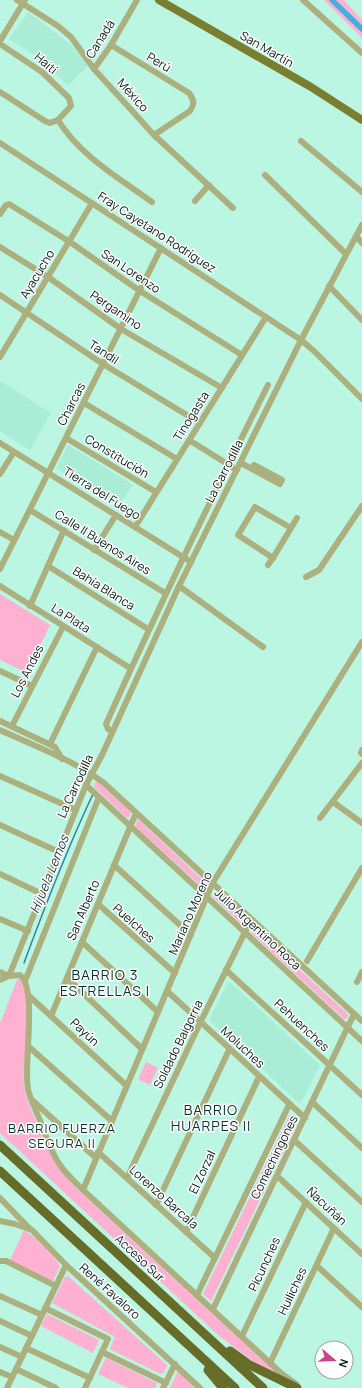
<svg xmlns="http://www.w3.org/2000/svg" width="362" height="1388" font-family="Manrope,sans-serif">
<rect width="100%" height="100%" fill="#bbf6e3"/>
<g fill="#a9edd7">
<path d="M28,12L71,45L89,65L68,85L36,56L9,39Z"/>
<path d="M0,381L51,413L30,450L0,431Z"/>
<path d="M68,445L133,485L118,506L56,468Z"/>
<path d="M231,983L320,1065L301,1103H299L209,1020L227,984Z"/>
</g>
<g fill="#feb1d1">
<path d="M324,0H344L362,20V38Z"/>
<path d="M0,594L50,625L27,673L0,660Z"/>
<path d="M96,781H97L131,812L129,817L127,818L94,787Z"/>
<path d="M137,820H139L207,884L205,889H204L136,827V825Z"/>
<path d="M215,892L246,921L245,925L244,926L213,897L212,896Z"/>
<path d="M253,928H254L348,1014V1016L346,1019H344L251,933Z"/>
<path d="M18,978C35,989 22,1065 24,1085C24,1094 29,1103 32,1111C44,1142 54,1166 77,1189L282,1378L248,1358L217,1334L0,1133V1023Z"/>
<path d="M146,1062L158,1068L150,1085L138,1079Z"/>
<path d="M290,1114L298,1121L211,1301L203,1294Z"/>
<path d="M24,1230C36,1237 53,1254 60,1266L53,1281L10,1260Z"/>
<path d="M68,1276L167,1365L164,1372L161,1374L111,1350L110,1348L115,1337L52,1303L65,1277Z"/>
<path d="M47,1314L99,1340L93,1353L41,1326Z"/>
<path d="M106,1358L157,1383L155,1388H128L98,1374Z"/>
<path d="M178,1371L195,1388H170Z"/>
</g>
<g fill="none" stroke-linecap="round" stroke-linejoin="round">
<path stroke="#3082a4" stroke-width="1.5" d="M24,963C45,906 67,849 93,794"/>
<path stroke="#44afe2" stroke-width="5.5" d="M332,0L362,29"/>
<g stroke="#abb07e" stroke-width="6">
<path d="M17,0L58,26L71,37L94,69L154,135L233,208"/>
<path d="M303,0L362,53"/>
<path d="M0,41L25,0"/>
<path d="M0,44L42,72L69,98L71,106L58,120L50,123L45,121L0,92"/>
<path d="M111,45L189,93C194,100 195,103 190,111L154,135"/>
<path d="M94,69L111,45L137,0"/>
<path d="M58,120C80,156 119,178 152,202"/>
<path d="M301,141L362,192"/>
<path d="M0,143L301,340L314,351L362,399"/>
<path d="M265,175L346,254"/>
<path d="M195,201L209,185"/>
<path d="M0,214L6,205L9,204L70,242L140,291L242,355"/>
<path d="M356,236L362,243"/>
<path d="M0,247L48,277L121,329L222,388"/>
<path d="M329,286L362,320"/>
<path d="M0,295L103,364L200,423"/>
<path d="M0,357L92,203"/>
<path d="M84,403L177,459"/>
<path d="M66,438L156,492"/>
<path d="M189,440L237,470"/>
<path d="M0,443L191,562"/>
<path d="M241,463L280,484L282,480L254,465L252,469"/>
<path d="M0,474L14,452"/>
<path d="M255,507L291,528L273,558L238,535Z"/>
<path d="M30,510L165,593"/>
<path d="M135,527L266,317"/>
<path d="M291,528L297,518"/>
<path d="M0,532L14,540"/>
<path d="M94,550L116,515"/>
<path d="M268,565L273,558"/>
<path d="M48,566L148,629"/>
<path d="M0,569L161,248"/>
<path d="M306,577L319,570L362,506"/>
<path d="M0,586L130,668"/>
<path d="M179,586L263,647"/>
<path d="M30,606L64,530"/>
<path d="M0,671L32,686"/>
<path d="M0,721L55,747L62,759"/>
<path d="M12,726L63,627"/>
<path d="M0,730C35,746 73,760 104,783L362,1021"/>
<path d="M112,731L108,729L106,724C157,610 212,497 268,385"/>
<path d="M50,744L97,647"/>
<path d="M362,750L361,753L362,754"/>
<path d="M0,776L76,810"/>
<path d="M86,785L362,1041"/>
<path d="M333,802L362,823"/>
<path d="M320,818L362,763"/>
<path d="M0,825L59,852"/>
<path d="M114,865L191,935"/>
<path d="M0,874L42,894"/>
<path d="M98,904L175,973"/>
<path d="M0,919L28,931"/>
<path d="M82,942L158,1012"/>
<path d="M307,961L362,868"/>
<path d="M226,970L362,1095"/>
<path d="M0,972L8,976L20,975C38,989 23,1065 28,1089C30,1099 35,1108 39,1118C45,1133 50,1151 60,1165C66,1174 75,1182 83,1190L282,1374L296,1384"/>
<path d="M67,978L142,1049"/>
<path d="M0,980L8,976L11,971L86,785L102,755L179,586L301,340L362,225"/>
<path d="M25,981L99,797"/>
<path d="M357,982L362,972"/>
<path d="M167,991L305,1118"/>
<path d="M28,995L127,1086"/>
<path d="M51,1016L136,813"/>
<path d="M28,1046L112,1121"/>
<path d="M32,1100L96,1158"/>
<path d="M312,1102L362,1148"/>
<path d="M294,1140L362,1202"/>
<path d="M98,1152L215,1258"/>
<path d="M277,1176L362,1254"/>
<path d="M127,1178L200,1023L251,920"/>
<path d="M83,1190L212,884L362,642"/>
<path d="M0,1198L30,1229"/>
<path d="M156,1205L229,1050"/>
<path d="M0,1221L15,1224L32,1230L66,1265L200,1388"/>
<path d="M186,1232L259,1077"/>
<path d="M0,1261H6L56,1286"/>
<path d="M317,1266L362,1307"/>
<path d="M197,1295L289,1105"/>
<path d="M0,1296L42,1315"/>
<path d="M45,1308L108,1339L85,1388"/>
<path d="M213,1309L354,1014"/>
<path d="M0,1321L32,1336"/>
<path d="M242,1336L306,1202"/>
<path d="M0,1347L22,1357"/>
<path d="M26,1348L90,1378"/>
<path d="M102,1352L166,1383"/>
<path d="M270,1363L334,1228"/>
<path d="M16,1369L56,1388"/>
<path d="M0,1372L12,1377"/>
<path d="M7,1388L66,1265"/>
<path d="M163,1388L175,1364"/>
</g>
<path stroke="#7a7f2f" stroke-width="8" d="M159,0L311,87L362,120"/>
<g stroke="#676c28" stroke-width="9">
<path d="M0,1145L263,1388"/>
<path d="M0,1171L235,1388"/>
<path d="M230,1351L248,1364L297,1388"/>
<path d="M208,1370L223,1388"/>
</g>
</g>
<g text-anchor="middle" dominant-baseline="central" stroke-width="3" stroke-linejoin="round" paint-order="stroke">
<g font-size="12" fill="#031913" stroke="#fff">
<text transform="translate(100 39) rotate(-58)">Canadá</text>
<text transform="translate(267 49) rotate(30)">San Martín</text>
<text transform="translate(159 62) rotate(31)">Perú</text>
<text transform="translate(46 63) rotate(40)">Haití</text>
<text transform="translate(133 95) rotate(48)">México</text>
<text transform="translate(157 232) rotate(33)">Fray Cayetano Rodríguez</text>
<text transform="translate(131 271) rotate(34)">San Lorenzo</text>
<text transform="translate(37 274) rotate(-59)">Ayacucho</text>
<text transform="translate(116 310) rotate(34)">Pergamino</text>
<text transform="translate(104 352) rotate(33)">Tandil</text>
<text transform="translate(71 404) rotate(-63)">Charcas</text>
<text transform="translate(191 416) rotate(-58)">Tinogasta</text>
<text transform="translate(117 456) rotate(31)">Constitución</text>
<text transform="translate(224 471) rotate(-63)">La Carrodilla</text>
<text transform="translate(102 493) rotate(32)">Tierra del Fuego</text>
<text transform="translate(103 542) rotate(32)">Calle II Buenos Aires</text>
<text transform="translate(104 588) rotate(32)">Bahía Blanca</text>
<text transform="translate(71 618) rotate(32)">La Plata</text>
<text transform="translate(27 671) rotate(-63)">Los Andes</text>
<text transform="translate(75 786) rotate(-65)">La Carrodilla</text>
<text transform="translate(83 910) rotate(-67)">San Alberto</text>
<text transform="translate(190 913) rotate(-66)">Mariano Moreno</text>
<text transform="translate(134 923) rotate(42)">Puelches</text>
<text transform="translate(258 929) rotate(43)">Julio Argentino Roca</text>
<text transform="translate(302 1025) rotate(43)">Pehuenches</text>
<text transform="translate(85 1032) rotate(43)">Payún</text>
<text transform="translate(178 1044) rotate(-64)">Soldado Baigorria</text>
<text transform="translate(243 1047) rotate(43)">Moluches</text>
<text transform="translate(274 1157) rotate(-64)">Comechingones</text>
<text transform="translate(202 1172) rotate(-65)">El Zorzal</text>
<text transform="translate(164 1197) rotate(42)">Lorenzo Barcala</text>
<text transform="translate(327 1206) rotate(43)">Ñacuñán</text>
<text transform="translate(140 1258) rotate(43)">Acceso Sur</text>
<text transform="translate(264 1264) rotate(-65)">Picunches</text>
<text transform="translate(110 1291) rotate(42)">René Favaloro</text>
<text transform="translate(292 1291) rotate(-65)">Huiliches</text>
</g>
<g font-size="13" font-style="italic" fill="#1f3643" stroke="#fff">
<text transform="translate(49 874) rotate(-68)">Hijuela Lemos</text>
</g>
<g font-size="13" letter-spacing="1" fill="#043328" stroke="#fff">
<text x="62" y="1128">BARRIO FUERZA<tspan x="62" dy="15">SEGURA II</tspan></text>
</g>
<g font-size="14" letter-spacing="1" fill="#043328" stroke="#fff">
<text x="105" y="974">BARRIO 3<tspan x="105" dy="16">ESTRELLAS I</tspan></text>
<text x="211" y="1109">BARRIO<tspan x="211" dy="16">HUARPES II</tspan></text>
</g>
</g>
<g transform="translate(334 1360) rotate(109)"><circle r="19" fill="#ffffff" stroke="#9aa3a1"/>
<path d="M0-3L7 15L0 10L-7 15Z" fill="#c94488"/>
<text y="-6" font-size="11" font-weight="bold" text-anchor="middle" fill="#031913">N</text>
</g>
</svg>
